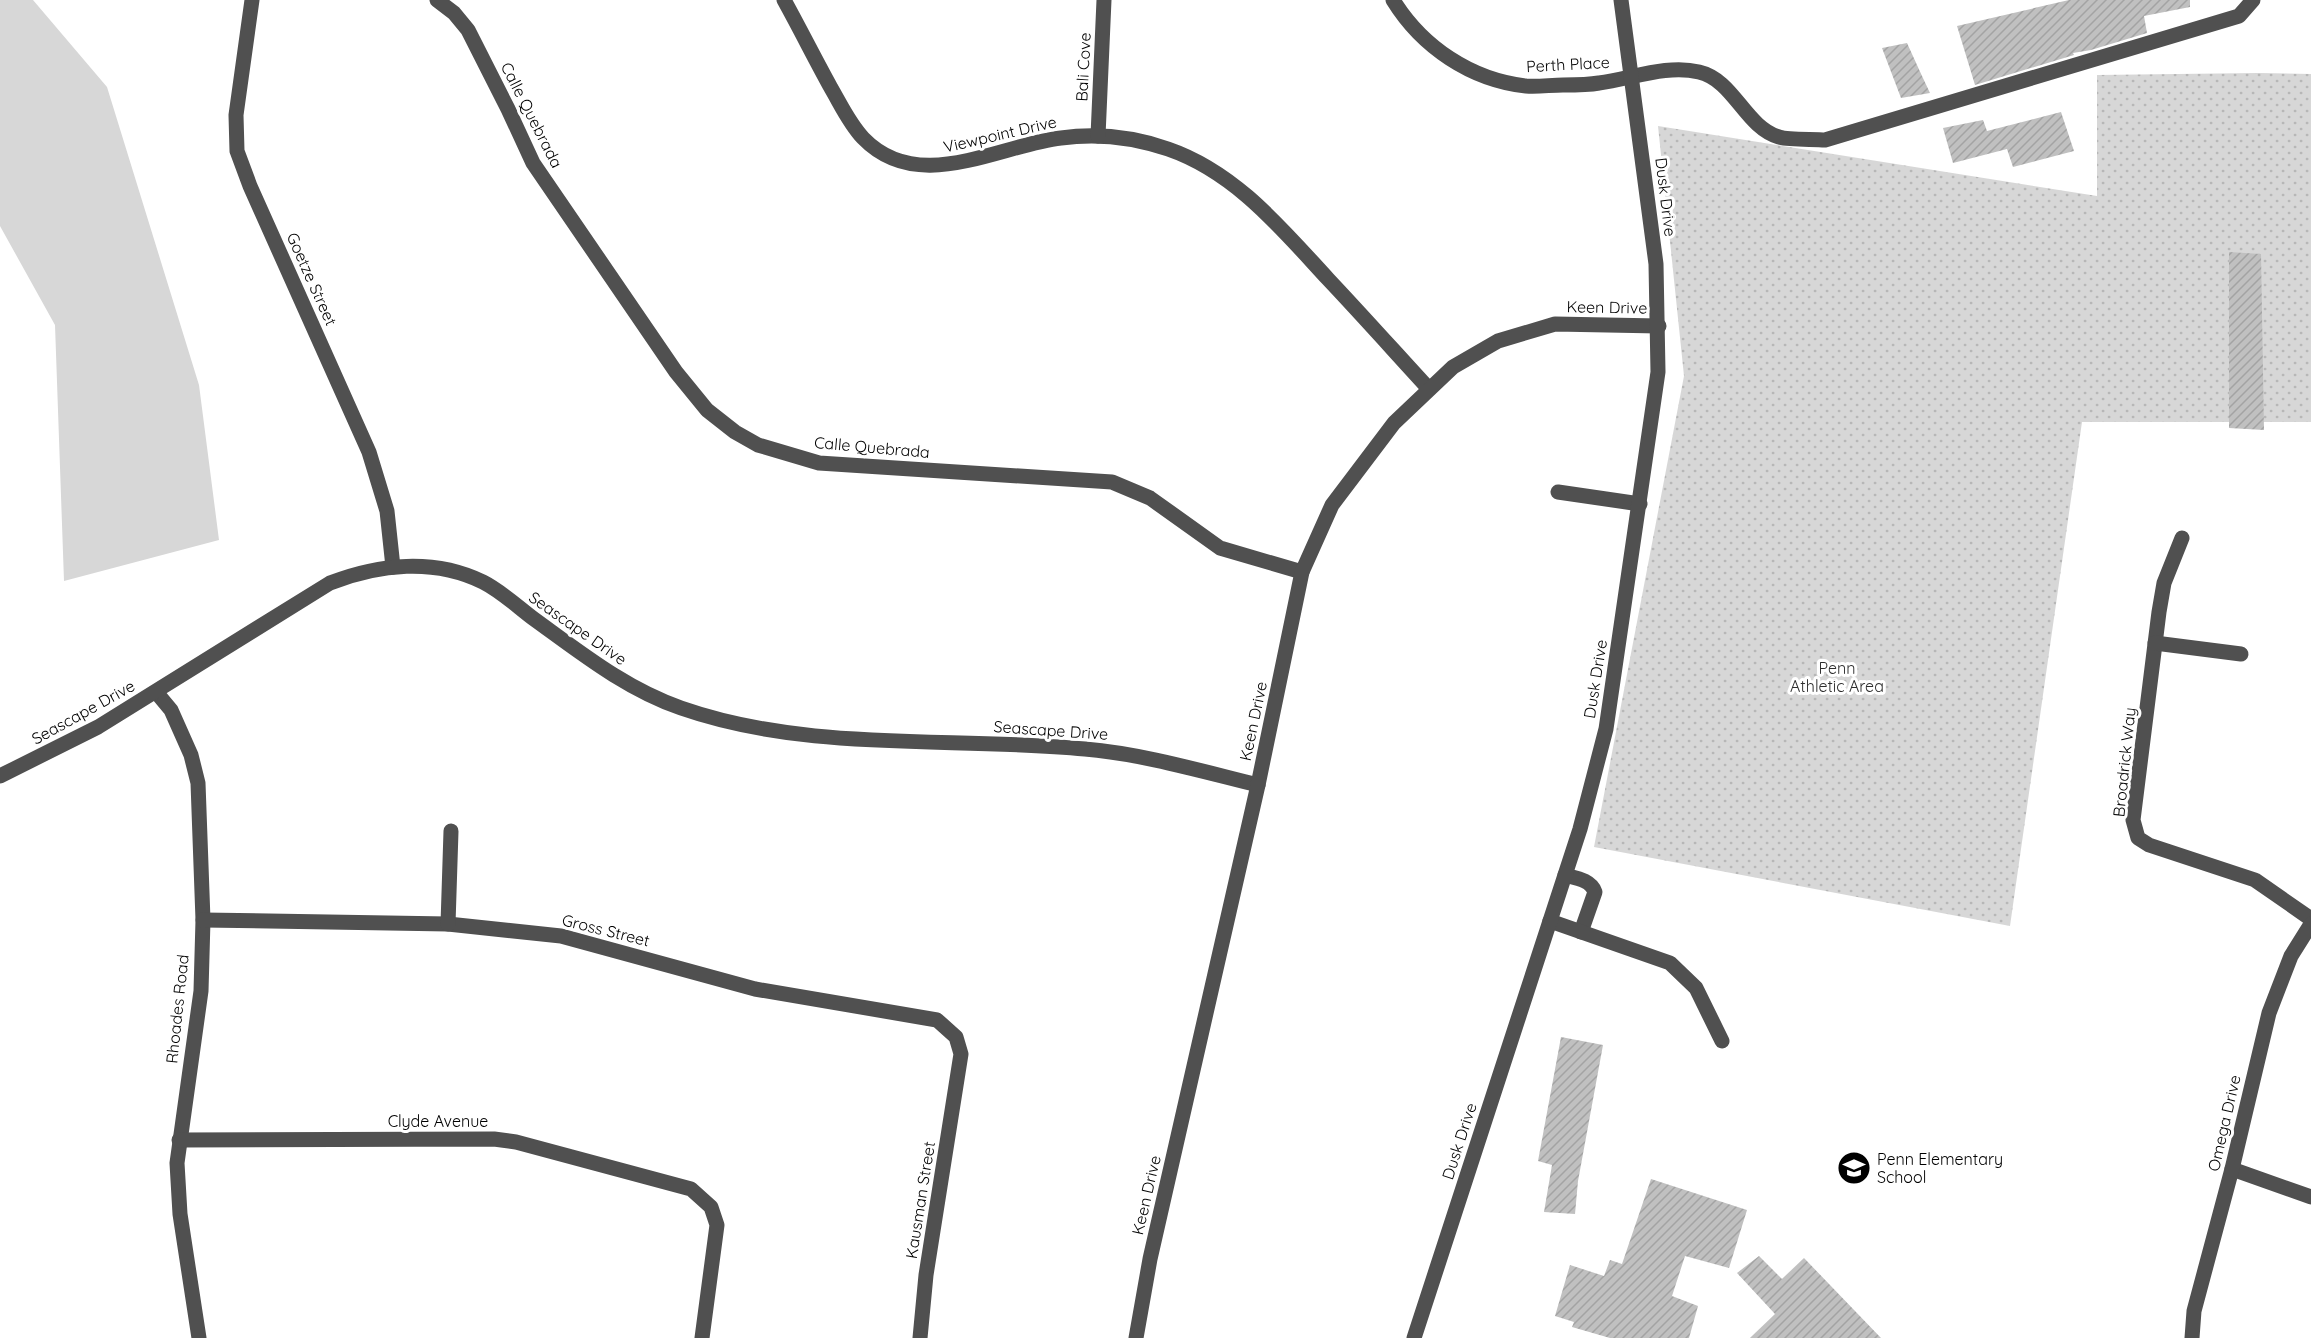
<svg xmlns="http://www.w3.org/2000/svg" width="2311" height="1338" font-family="Quicksand,sans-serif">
<defs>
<pattern id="park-dots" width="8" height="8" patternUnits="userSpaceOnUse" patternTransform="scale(1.5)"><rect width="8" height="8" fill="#d7d7d7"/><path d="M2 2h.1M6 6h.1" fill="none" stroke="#b7b7b7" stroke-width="1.8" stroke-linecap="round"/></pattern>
<pattern id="building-hatch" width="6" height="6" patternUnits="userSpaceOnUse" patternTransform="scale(1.5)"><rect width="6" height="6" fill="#c0c0c0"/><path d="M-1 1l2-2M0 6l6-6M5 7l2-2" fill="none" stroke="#a3a3a3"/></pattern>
</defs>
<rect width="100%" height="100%" fill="#fff"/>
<path fill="#d7d7d7" d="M0,0H33L107,87L199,385L219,540L64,581L55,325L0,226Z"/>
<path fill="url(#park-dots)" d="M2258,73L2311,74V422H2082L2010,926L1594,847L1684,376L1658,126L2097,196V75Z"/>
<g fill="url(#building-hatch)">
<path d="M2069,0H2190V7L2144,16L2147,33L2091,50L2073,53L2074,55L1975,85L1957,26Z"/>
<path d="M1907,43L1922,76L1930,93L1901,98L1882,48Z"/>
<path d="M2061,112L2074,151L2013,167L2007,149L1953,163L1943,128L1983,120L1987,131Z"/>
<path d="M2229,252L2261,254L2264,430L2229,428Z"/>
<path d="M1561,1037L1603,1045L1578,1181L1575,1214L1544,1212L1552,1165L1538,1161Z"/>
<path d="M1651,1179L1747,1210L1729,1268L1685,1256L1672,1296L1698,1306L1689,1338H1610L1572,1327L1574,1322L1555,1316L1570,1265L1604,1276L1610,1260L1622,1264Z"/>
<path d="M1759,1256L1782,1279L1804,1258L1881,1338H1750L1775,1314L1737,1273Z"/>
</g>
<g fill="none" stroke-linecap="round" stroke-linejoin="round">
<g stroke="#505050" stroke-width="15">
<path d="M252,0L236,115L237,151L250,186L369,452L387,511L393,567"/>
<path d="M437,0L454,13L468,30L508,109L533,163L676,372L707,410L735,432L758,445L819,463L1112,482L1150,498L1220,548L1302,572"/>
<path d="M784,0C800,29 815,59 831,88C841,105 849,123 863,138C918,195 996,146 1061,138C1097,133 1133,137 1168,149C1235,172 1281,228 1328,279C1362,315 1395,352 1429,389"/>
<path d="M1393,0C1422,47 1471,80 1526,86C1538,87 1551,85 1563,85C1575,85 1588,85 1599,83C1631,79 1667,64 1699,72C1734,80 1745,127 1779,137C1787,140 1814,139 1825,140L2239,16L2253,0"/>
<path d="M1098,136L1104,0"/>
<path d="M1558,492L1640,504"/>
<path d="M2182,538L2164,583L2159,612L2133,820L2138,838L2149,845L2255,880L2311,919"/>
<path d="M2155,643L2241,654"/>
<path d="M156,692L171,710L191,755L198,783L203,920L201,991L177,1163L180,1214L199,1338"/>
<path d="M0,776L98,727L330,583C379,564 434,558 483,582C501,591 518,607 534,619C581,653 626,689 681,708C810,753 951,736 1085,749C1143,754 1201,771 1258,785"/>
<path d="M1565,875C1576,878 1591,880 1595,892L1581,932"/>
<path d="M203,920L448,924L561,936L755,989L937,1020L956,1037L961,1054L926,1275L920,1338"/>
<path d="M1550,921L1670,963L1696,988L1722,1041"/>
<path d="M448,924L451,831"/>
<path d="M179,1140L494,1139L516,1142L691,1189L711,1207L717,1225L702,1338"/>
<path d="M2232,1169L2311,1197"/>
<path d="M1136,1338L1150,1259L1258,785L1302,572L1332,505L1394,423L1453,367L1498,341L1555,324L1659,326"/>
<path d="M1414,1338L1580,829L1606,729L1658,372L1656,264L1621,0"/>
<path d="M2192,1338L2194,1311L2232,1169L2269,1013L2291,956L2311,924"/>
</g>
</g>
<defs>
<symbol id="school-disc" viewBox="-11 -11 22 22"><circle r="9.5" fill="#000" stroke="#fff"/><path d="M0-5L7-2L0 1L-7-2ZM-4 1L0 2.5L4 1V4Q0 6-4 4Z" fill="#fff"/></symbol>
</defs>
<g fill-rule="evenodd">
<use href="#school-disc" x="1835" y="1149" width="38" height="38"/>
</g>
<g text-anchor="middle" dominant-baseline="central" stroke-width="6" stroke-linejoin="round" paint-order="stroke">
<g font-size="16" fill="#000" stroke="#fff">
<text transform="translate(1568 64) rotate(-3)">Perth Place</text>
<text transform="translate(1083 67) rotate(-87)">Bali Cove</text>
<text transform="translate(532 115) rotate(63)">Calle Quebrada</text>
<text transform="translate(1000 134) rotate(-13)">Viewpoint Drive</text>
<text transform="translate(1666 197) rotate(83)">Dusk Drive</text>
<text transform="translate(312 279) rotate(66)">Goetze Street</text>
<text transform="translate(1607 307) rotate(1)">Keen Drive</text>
<text transform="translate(872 447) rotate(5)">Calle Quebrada</text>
<text transform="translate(578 628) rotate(35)">Seascape Drive</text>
<text transform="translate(1595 679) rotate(-81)">Dusk Drive</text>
<text transform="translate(83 712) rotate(-29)">Seascape Drive</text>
<text transform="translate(1253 721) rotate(-78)">Keen Drive</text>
<text transform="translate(1051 730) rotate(4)">Seascape Drive</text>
<text transform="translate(2124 762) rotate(-84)">Broadrick Way</text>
<text transform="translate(606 930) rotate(14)">Gross Street</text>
<text transform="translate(177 1009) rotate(-84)">Rhoades Road</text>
<text x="438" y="1121">Clyde Avenue</text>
<text transform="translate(2224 1123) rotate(-77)">Omega Drive</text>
<text transform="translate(1459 1141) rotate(-72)">Dusk Drive</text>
<text transform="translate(1146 1195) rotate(-77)">Keen Drive</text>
<text transform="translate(920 1200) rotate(-81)">Kausman Street</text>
</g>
<g font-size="16" fill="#2e2e2e" stroke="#fff">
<text x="1837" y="668">Penn<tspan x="1837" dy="18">Athletic Area</tspan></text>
</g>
<g font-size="16" fill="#000" stroke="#fff" text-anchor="start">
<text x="1877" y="1159">Penn Elementary<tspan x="1877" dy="18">School</tspan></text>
</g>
</g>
</svg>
